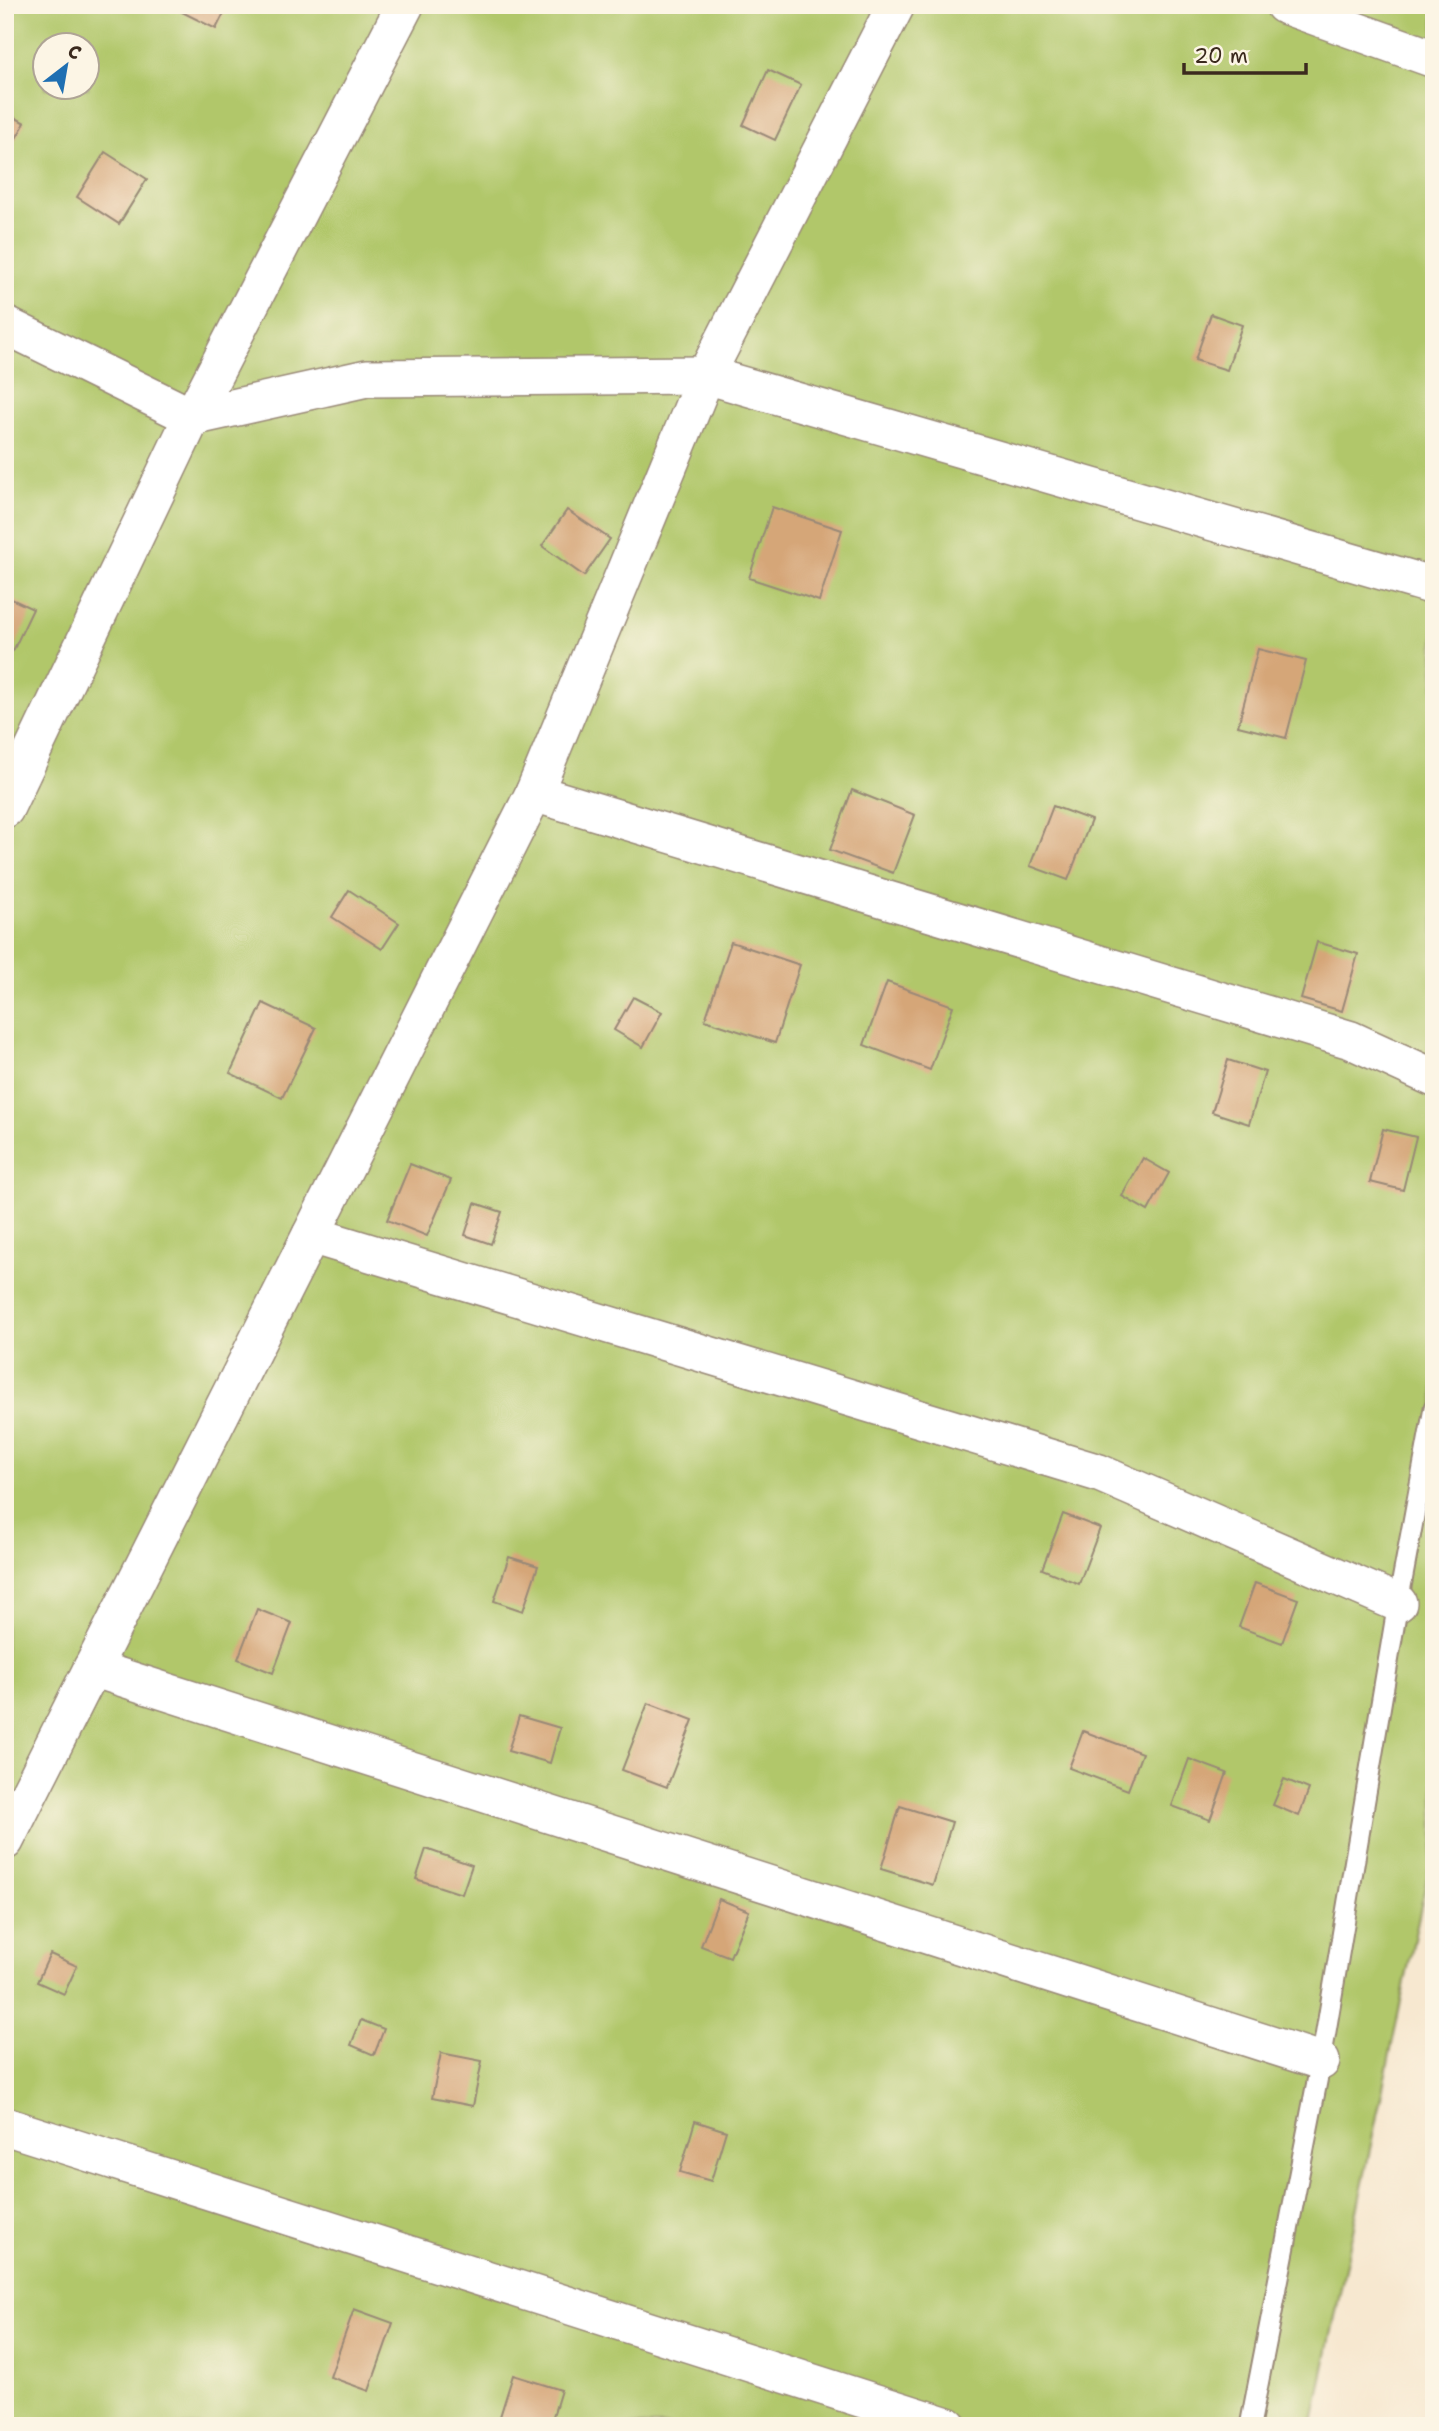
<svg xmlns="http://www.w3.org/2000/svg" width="1439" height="2431" font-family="'Shantell Sans',sans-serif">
<rect width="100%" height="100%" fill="#fcf5e5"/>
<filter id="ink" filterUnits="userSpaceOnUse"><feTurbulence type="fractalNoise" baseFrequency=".0143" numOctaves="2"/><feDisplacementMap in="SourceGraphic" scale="14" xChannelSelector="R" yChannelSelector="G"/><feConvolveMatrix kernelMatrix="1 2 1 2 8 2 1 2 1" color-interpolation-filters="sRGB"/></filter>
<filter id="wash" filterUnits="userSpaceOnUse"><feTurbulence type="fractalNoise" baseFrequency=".00686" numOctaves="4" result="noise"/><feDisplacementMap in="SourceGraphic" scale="28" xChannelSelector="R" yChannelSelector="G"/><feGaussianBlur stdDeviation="1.57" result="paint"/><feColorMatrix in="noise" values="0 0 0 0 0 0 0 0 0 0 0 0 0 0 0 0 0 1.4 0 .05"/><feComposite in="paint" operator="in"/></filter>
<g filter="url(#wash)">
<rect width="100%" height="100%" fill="#f7e8d0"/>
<path fill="#b1c76b" stroke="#767844" stroke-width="2" fill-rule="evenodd" d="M5,5H1434V1844L1312,2426H5ZM46,46H88V88H46Z"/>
<g id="blocks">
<g fill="#d5a678">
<path d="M168,5H228L216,29Z"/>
<path d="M768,70L801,85L775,140L743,125Z"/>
<path d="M5,112L25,123L5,157Z"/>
<path d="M105,152L147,179L119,224L77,197Z"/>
<path d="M1211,314L1242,325L1227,370L1195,360Z"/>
<path d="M772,507L842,530L819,601L749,578Z"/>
<path d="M567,510L610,539L584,576L542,546Z"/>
<path d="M5,596L33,609L13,651L5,647Z"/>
<path d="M1258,649L1306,661L1286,738L1238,726Z"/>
<path d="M852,790L915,815L893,873L830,850Z"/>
<path d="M1053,806L1091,820L1068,880L1030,866Z"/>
<path d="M349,890L399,923L382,949L332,917Z"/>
<path d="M731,942L800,965L775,1043L705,1020Z"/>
<path d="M1317,942L1358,954L1342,1011L1301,999Z"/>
<path d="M887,982L953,1006L930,1070L864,1045Z"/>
<path d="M633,997L662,1012L643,1047L614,1030Z"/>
<path d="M263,1003L316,1028L282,1098L230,1073Z"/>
<path d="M1228,1060L1265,1072L1249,1124L1212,1112Z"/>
<path d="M1383,1129L1416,1137L1403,1190L1370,1182Z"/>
<path d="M1143,1158L1169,1173L1148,1211L1122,1196Z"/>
<path d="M410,1164L451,1180L427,1236L387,1220Z"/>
<path d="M475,1203L502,1212L491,1244L465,1235Z"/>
<path d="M1063,1514L1100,1528L1079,1584L1042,1569Z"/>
<path d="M509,1557L538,1566L523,1611L494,1601Z"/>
<path d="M1255,1583L1298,1599L1282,1643L1239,1627Z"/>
<path d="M257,1609L292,1623L273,1673L238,1659Z"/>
<path d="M648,1703L693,1720L667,1787L622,1770Z"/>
<path d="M519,1716L560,1728L550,1763L508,1751Z"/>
<path d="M1083,1731L1142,1753L1128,1790L1069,1768Z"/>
<path d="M1189,1759L1227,1773L1210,1820L1172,1806Z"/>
<path d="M1284,1779L1309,1789L1299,1816L1273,1805Z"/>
<path d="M900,1806L952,1822L933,1885L881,1869Z"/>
<path d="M426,1849L472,1865L462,1894L416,1879Z"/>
<path d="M719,1899L749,1911L730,1957L701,1946Z"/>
<path d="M50,1954L77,1966L64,1994L37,1982Z"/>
<path d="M361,2020L384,2029L374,2055L351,2045Z"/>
<path d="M441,2053L482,2061L473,2106L432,2098Z"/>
<path d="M695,2121L726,2131L711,2181L680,2172Z"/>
<path d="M354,2309L393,2323L369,2391L330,2377Z"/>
<path d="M513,2375L561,2390L550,2426H506L498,2423Z"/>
</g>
</g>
</g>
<g filter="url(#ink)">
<use href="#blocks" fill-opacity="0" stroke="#998977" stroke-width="2"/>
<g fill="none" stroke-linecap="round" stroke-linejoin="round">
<defs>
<path id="lane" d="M1250,2426L1321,2061L1398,1603L1434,1408"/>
<g id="street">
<path d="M1284,5L1434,59"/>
<path d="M5,325L192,417L367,378L706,375L1434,586"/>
<path d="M534,793L1351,1040L1434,1078"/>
<path d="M5,809L192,417L405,5"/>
<path d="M311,1235L1099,1473L1398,1603"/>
<path d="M92,1668L1321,2061"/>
<path d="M5,1841L534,793L706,375L896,5"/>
<path d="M5,2126L948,2426"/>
</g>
</defs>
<use href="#lane" stroke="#998977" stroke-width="23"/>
<use href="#street" stroke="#998977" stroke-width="40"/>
<use href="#lane" stroke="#fff" stroke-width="19"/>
<use href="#street" stroke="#fff" stroke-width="37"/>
</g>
</g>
<rect width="1439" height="2431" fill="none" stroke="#fcf5e5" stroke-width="28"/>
<g transform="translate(66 66) rotate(31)"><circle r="33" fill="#fcf5e5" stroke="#afa495" stroke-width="2"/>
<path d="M0-5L12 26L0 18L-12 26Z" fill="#1f6fb2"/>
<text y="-10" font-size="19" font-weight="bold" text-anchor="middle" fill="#3b2a1e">С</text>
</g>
<path d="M1184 63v10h122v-10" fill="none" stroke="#3b2a1e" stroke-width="3.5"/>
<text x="1194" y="63" font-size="21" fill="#3b2a1e" stroke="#fcf5e5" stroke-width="5" paint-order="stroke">20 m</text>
</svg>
